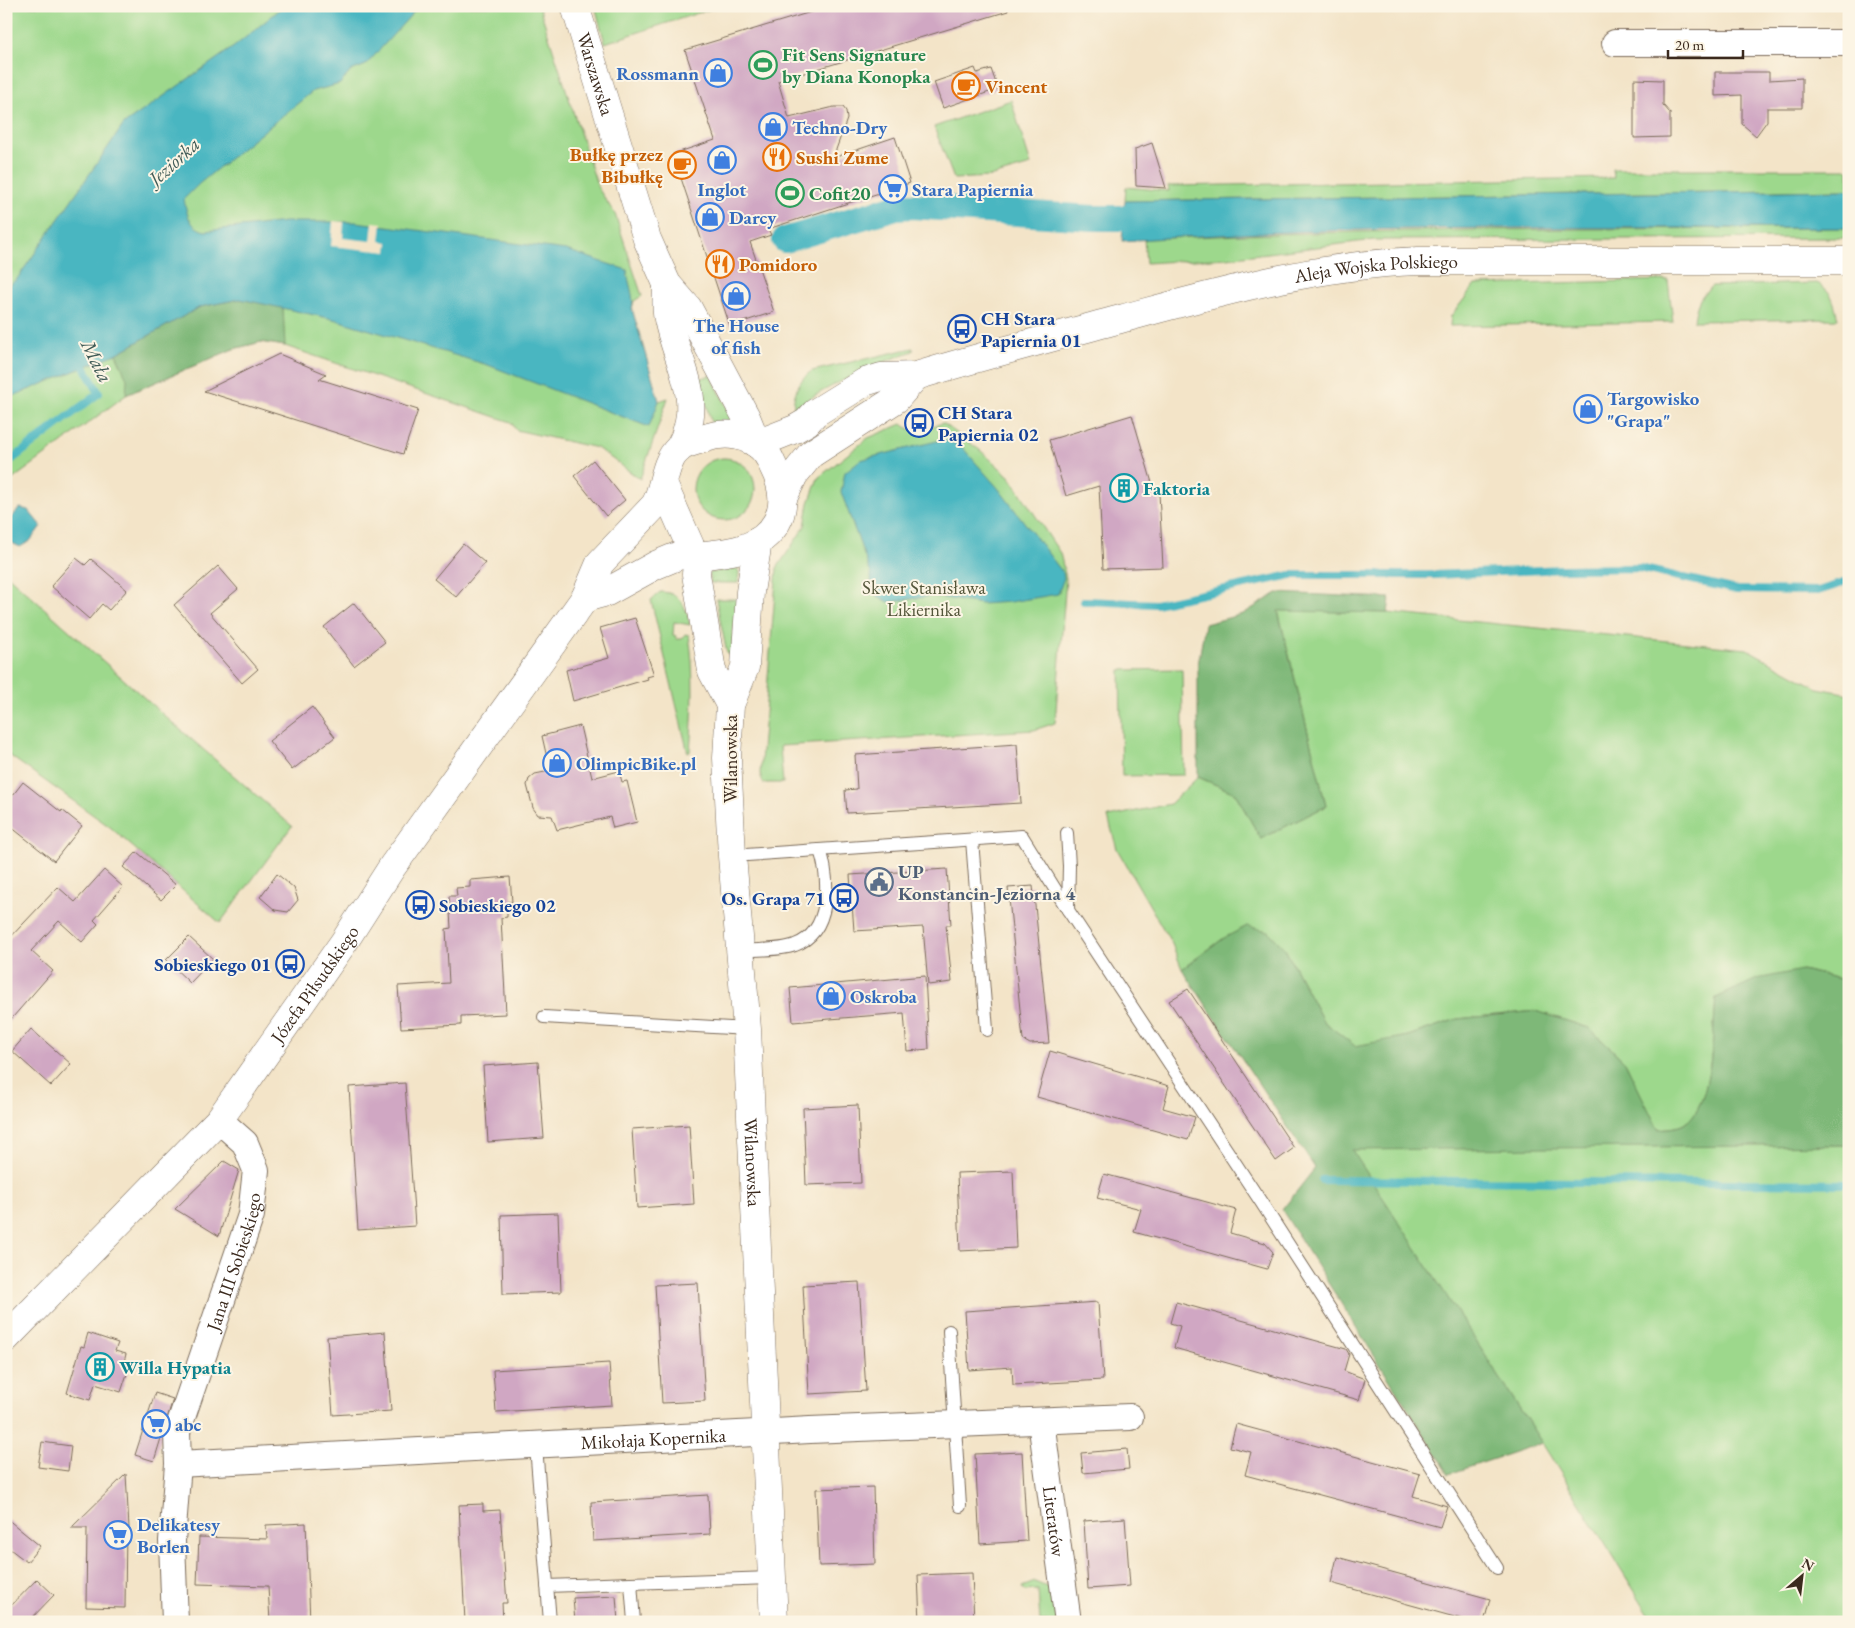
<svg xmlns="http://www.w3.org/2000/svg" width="1855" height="1628" font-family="'EB Garamond',serif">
<rect width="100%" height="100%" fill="#fcf5e5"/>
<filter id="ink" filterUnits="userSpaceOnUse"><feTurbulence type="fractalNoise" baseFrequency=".02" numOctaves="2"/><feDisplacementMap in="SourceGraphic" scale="10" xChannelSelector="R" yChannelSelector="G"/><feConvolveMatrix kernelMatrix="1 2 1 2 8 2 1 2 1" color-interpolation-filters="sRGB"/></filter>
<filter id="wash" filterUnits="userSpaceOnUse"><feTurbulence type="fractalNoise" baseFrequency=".0096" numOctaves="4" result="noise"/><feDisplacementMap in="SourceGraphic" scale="20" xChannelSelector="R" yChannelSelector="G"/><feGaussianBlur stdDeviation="1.12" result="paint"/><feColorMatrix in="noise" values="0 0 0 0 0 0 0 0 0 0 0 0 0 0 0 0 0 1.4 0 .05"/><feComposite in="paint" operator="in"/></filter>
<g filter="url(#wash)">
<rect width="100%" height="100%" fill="#f3e4c8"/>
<g fill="#9dd88c" stroke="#6c8155">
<path d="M6,6H539L598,188L615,214L642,296L634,301L632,309L659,401L668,398L640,479L597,448L516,430L511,422L285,346L261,342L233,349L126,395L9,482L6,487Z"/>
<path d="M595,6H720L605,43Z"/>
<path d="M1011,100L1031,165L989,177L954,179L934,127Z"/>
<path d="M1613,169H1849V190L1125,201L1126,187L1169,191L1168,186L1614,178Z"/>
<path d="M1849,228V238L1374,240L1227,258L1146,263L1144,239C1379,228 1614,229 1849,228Z"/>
<path d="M1668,280L1673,322L1450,326L1451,316L1475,285Z"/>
<path d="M1817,283C1833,291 1834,303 1838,319L1694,321C1696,306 1699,296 1712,286Z"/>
<path d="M913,348V351C871,366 832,384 794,408C792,395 800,378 812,371Z"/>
<path d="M711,375L734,422H711L699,379Z"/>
<path d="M943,423L981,451L1010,477L1060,553L1066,578L1055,723L1034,730L780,746L783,783H763L760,774L777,568L805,526L809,503L818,478L868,438L902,424C915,436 928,427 943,423Z"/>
<circle cx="724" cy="489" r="31"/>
<path d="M737,568L739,572L738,583H711L709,573Z"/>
<path d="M6,574L168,719L292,826L220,923L110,827L6,753Z"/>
<path d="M660,592C681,592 686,607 690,625L674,622L673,635L676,636V639H682L685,634L689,635C695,674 693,712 690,752L688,753L651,600Z"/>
<path d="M716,599H737L731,655L727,654Z"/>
<path d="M1278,610L1388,613L1747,649L1818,688L1849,694V981L1802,970L1716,998C1713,1028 1713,1108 1684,1124C1677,1128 1665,1128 1657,1129L1625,1062L1589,1028L1536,1011L1457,1019L1408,1036L1355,1047L1323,1021L1285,949L1224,938L1182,969L1172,944L1117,849L1108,817L1170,804L1198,777L1235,793L1261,839L1326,806Z"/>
<path d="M1182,669L1184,775L1122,776L1120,670Z"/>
<path d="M1849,1145V1622H1654L1542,1443L1351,1149Z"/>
<path d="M1035,1582L1054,1590L1058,1622H1040L1038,1590L1024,1591L1022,1587Z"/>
</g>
<g fill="#7eb878" stroke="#5c714b">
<path d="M240,299L283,307L285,346L261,342L233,349L126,395L127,379L116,354L200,307Z"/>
<path d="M1277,593L1390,598L1388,613L1278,611L1326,806L1261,839L1235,793L1198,777V665L1205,624L1243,614Z"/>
<path d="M1247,926L1268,931L1285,949L1323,1021L1355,1046L1408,1036L1457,1019L1536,1011L1589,1028L1625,1062L1658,1129C1665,1128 1678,1128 1684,1124C1713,1107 1713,1029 1716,998L1757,979L1802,970L1849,981V1145L1352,1150L1542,1443L1449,1474L1282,1210L1315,1168L1182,969L1224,938Z"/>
</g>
<g fill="#48b6c1" stroke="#427070">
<path d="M284,6H419L366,65L351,71L340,84L313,91L200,183L184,199C187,214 189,227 205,231L285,222H356L566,250L627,270C628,284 635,296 632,309L659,401L649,427L488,365L333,319L240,299L200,307L116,354L6,399V287L17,279L124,124L235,46Z"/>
<path d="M1849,190V228C1607,229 1364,223 1122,241L1125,201Z"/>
<path d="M937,441H948L961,446L998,488L1063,573L1064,578L1058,594L1010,602L981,604L932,596L889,602L877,596L871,586V574L841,492L845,472L860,460Z"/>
<path d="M20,508L28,510L41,526L30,541L20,547L6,540V523Z"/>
</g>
<path fill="#f3e4c8" d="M333,221L344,222L343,238L371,241L373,222L382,223L380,241L388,242L387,252L331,246Z"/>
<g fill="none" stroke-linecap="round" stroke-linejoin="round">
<g stroke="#48b6c1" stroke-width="8">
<path d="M6,464L99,393L80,360"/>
<path d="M1084,601L1156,604L1291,575H1434L1564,569L1639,568L1737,590L1818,591L1849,581"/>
<path d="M1322,1180L1849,1184"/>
</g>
<path stroke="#48b6c1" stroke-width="26" d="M785,240L896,207L912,206L1093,218H1159"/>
</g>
<g id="blocks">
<g fill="#d0a7c3">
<path d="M831,6H1007L1008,11L778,81L789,118L834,107H843L846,111L847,119L833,158L895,137L910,183L768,229L771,235L750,242L774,312L730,326L673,154L715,140L685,50Z"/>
<path d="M975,68L977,73L991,69L998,89L943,108L934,82Z"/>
<path d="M1715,72H1769V80L1802,78V108H1767V121L1756,136L1742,124V95L1715,96Z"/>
<path d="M1634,79L1663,80V105L1670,113V137L1634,138Z"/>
<path d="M1152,143L1166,188L1136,186L1135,149Z"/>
<path d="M279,354L326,374L319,379L418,410L403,454L204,391Z"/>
<path d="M1132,415L1155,493H1159L1163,567L1103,569L1099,486L1066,496L1049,440Z"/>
<path d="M593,460L625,500L606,516L574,476Z"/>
<path d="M463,544L485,563L456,597L434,579Z"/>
<path d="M76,558L85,565L91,559L127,590L109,610L102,604L89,619L51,586Z"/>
<path d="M218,566L238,589L210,613L258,669L242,683L174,605Z"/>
<path d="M354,603L385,642L354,666L324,627Z"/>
<path d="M635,618L654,675L647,677L648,679L573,701L566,670L609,658L600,628Z"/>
<path d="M312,707L335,737L292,770L269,741Z"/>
<path d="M580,726L592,778L619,771L622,782L627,781L637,822L613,828L610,817L557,830L552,816L538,815L533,808L527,785L529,779L535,774L550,771L542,736Z"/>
<path d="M1017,744L1021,803L847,813L845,790L857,789L855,755Z"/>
<path d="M23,782L61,812L62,810L82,826L54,861L6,823V804Z"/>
<path d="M137,852L176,885L161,900L123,867Z"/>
<path d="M947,869L951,925H946L952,982L928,985L923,927L854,931L850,875Z"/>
<path d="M104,870L123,887L94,920L98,924L82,942L59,921L31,951L53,971L6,1025V942L58,887L75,902Z"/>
<path d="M277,874L294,888L298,900L288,912L275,910L260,897Z"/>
<path d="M510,877L512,902H507V917L501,918L506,1014L461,1016V1025L401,1028L398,986L449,983L446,929L451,928L449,896H457L456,888L470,887V880Z"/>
<path d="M1033,886L1049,1043L1030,1044L1023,1040L1008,888Z"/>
<path d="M189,937L213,959L190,983L166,960Z"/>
<path d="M925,976L929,1049L907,1051L904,1013L793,1022L790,988Z"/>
<path d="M1188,989L1294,1148L1276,1161L1169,1001Z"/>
<path d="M31,1029L71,1064L51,1086L12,1051Z"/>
<path d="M1050,1051L1169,1086L1163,1108L1195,1117L1188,1140L1037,1097Z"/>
<path d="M538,1062L544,1138L488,1142L483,1066Z"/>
<path d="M405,1083L415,1226L358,1230L349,1087Z"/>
<path d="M858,1105L861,1183L806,1185L803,1108Z"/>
<path d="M689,1125L694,1204L637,1208L632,1129Z"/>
<path d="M224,1161L239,1170L219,1236L175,1209Z"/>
<path d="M1013,1171L1016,1248L960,1251L957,1173Z"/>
<path d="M1104,1174L1236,1210L1230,1233L1265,1243L1273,1252L1267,1269L1134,1232L1141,1209L1097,1198Z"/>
<path d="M558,1213L561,1292L503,1294L501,1215Z"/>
<path d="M859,1282L866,1391L809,1394L803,1285Z"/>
<path d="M698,1283L705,1401L662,1403L655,1285Z"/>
<path d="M1098,1302L1103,1380L1013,1385L1012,1367L969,1370L965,1311Z"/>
<path d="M1176,1302L1346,1349L1349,1354L1344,1371L1365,1379L1359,1400L1174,1348L1180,1326L1170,1323Z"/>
<path d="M385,1332L391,1411L333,1415L327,1337Z"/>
<path d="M88,1333L118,1343L115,1351L126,1354L123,1366L129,1368L121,1392L95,1384L90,1400L67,1393L81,1346L84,1347Z"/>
<path d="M609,1363L612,1405L496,1412L493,1370Z"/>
<path d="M155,1393L173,1399L154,1461L135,1455Z"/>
<path d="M1236,1424L1420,1474L1413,1496L1447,1506L1440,1527L1245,1475L1251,1452L1230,1447Z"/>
<path d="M42,1442L71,1446L68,1471L38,1467Z"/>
<path d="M1127,1449L1129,1469L1083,1473L1081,1453Z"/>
<path d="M1022,1452L1027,1541L980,1544L975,1454Z"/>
<path d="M126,1474L129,1528L126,1527L125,1608L86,1607L87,1528H71Z"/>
<path d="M873,1487L875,1564L819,1566L816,1489Z"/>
<path d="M708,1495L710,1534L593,1541L591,1502Z"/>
<path d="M483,1504V1511L500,1510L507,1603H502L503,1621L465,1622L459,1505Z"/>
<path d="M6,1518L40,1546L27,1562L6,1546Z"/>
<path d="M1125,1518L1130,1586L1088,1589L1084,1521Z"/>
<path d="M306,1523L310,1622H270L268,1586L197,1584L199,1537L267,1539L266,1525Z"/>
<path d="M1337,1557L1490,1599L1484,1622H1473L1331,1583Z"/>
<path d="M972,1573L974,1622H920L918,1575Z"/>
<path d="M37,1579L54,1595L28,1622H6V1611Z"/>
<path d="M616,1596L618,1622H575L573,1598Z"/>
</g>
</g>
</g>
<g filter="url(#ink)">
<use href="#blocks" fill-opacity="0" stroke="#7b6b5a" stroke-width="1"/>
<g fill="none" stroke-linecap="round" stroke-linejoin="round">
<defs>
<g id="lane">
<path d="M1067,833L1069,866L1068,910"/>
<path d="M972,840L987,1030"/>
<path d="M732,856L1022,836L1068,910L1261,1202L1497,1568"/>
<path d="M741,951C757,949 780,951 795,945C831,932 830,880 820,850"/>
<path d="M544,1017L747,1029"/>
<path d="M949,1331L960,1506"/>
<path d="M536,1446L550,1622"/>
<path d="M631,1583L634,1622"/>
<path d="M547,1586L772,1578"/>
</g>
<g id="street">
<path d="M1615,43H1849"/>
<path id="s1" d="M1041,1421L1068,1622"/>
<path id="s2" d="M178,1464L810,1430L1130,1417"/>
<path id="s3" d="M175,1622L172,1541L178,1464L177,1432L251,1215L256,1170L245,1143L219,1120"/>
</g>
<g id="secondary">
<path id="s4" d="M575,6L647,239L667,284L688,308L746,417L757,444"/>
<path d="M667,284C667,295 665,308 668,319C678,367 706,400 679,449"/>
<path id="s5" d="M757,444L795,429L807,422L815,413L865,382L881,377L916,376C985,355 1055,337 1124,318C1221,292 1317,265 1418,261H1849"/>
<path d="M663,484L692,550L698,556"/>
<path d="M784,496L794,475L811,454L896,399L916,376"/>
<path id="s6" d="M758,541L750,592L745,667L730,705L727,758L732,856L747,1029L774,1622"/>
<path d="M698,556L696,574L712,671L730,705"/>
<path d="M585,598L607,592L656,565L692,550"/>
<path id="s7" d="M6,1338L219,1120L344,942L392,867L585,598L600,563L655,505C665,487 663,464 678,449C684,444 695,441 703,439C721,432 741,433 757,444C764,449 770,458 773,466C786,491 788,518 763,538C745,552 720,553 698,556"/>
</g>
</defs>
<use href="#lane" stroke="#7b6b5a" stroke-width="14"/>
<use href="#street" stroke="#7b6b5a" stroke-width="28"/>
<use href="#secondary" stroke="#7b6b5a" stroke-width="29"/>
<use href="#lane" stroke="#fff" stroke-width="12"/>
<use href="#street" stroke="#fff" stroke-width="26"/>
<use href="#secondary" stroke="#fff" stroke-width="28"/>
</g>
</g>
<defs>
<symbol id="stadium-ring" viewBox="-11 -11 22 22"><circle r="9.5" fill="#fcf5e5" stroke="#2e9e5b" stroke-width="1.5"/><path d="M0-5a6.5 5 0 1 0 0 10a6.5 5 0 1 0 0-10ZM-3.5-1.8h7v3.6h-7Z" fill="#2e9e5b"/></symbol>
<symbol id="shop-ring" viewBox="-11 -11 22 22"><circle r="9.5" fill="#fcf5e5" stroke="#3f7fe0" stroke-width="1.5"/><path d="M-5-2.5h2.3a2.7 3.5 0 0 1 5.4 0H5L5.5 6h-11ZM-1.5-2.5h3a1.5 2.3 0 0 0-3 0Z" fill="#3f7fe0"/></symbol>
<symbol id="cafe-ring" viewBox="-11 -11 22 22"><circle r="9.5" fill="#fcf5e5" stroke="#e8710a" stroke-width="1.5"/><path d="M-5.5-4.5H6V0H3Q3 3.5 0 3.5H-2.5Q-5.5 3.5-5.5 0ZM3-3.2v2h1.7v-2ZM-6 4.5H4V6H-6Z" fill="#e8710a"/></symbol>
<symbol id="restaurant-ring" viewBox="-11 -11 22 22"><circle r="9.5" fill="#fcf5e5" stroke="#e8710a" stroke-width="1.5"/><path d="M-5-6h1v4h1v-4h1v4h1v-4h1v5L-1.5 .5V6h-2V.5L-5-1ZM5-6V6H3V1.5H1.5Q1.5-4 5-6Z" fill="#e8710a"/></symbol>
<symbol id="supermarket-ring" viewBox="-11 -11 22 22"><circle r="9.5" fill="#fcf5e5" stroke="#3f7fe0" stroke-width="1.5"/><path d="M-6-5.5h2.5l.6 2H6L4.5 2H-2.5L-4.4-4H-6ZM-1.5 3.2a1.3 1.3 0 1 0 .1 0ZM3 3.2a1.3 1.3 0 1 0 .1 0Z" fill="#3f7fe0"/></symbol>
<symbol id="bus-ring" viewBox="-11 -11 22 22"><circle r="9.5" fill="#fcf5e5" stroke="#1a4fb4" stroke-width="1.5"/><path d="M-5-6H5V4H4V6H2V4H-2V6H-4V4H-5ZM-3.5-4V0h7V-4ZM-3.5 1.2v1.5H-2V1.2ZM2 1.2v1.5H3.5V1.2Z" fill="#1a4fb4"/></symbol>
<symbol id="building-ring" viewBox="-11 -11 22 22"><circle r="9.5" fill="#fcf5e5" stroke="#0f9aa8" stroke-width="1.5"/><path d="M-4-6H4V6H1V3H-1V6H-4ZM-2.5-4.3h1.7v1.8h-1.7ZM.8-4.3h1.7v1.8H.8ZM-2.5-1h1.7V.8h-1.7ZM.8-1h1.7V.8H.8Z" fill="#0f9aa8"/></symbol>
<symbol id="civic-ring" viewBox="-11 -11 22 22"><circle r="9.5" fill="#fcf5e5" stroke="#5c6f8a" stroke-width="1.5"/><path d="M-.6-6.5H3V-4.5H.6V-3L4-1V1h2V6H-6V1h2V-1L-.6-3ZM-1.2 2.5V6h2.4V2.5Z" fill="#5c6f8a"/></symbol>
</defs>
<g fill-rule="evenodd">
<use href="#stadium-ring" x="747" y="49" width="32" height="32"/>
<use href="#shop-ring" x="702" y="57" width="32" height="32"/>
<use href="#cafe-ring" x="950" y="70" width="32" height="32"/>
<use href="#shop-ring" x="757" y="111" width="32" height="32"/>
<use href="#restaurant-ring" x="761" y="141" width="32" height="32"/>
<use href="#shop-ring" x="706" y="144" width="32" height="32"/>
<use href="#cafe-ring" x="666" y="149" width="32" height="32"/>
<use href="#supermarket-ring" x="877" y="173" width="32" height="32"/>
<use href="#stadium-ring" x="774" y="177" width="32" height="32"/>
<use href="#shop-ring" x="694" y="201" width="32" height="32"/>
<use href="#restaurant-ring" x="704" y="248" width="32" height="32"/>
<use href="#shop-ring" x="720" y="280" width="32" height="32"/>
<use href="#bus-ring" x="946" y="313" width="32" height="32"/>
<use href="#shop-ring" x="1572" y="393" width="32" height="32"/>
<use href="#bus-ring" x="903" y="407" width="32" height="32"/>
<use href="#building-ring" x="1108" y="472" width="32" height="32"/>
<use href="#shop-ring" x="541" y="747" width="32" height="32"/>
<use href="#civic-ring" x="863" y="866" width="32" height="32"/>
<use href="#bus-ring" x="828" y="882" width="32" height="32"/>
<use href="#bus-ring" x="404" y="889" width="32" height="32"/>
<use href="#bus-ring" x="274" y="948" width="32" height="32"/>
<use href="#shop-ring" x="815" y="980" width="32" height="32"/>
<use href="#building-ring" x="84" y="1351" width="32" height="32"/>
<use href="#supermarket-ring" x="140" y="1408" width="32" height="32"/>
<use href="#supermarket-ring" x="102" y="1519" width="32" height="32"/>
</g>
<g text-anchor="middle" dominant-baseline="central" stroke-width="4" stroke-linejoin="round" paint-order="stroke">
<g font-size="19" font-weight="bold" fill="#27864d" stroke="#fcf5e5" text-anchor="start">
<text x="782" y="54">Fit Sens Signature<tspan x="782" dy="22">by Diana Konopka</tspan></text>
<text x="809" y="193">Cofit20</text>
</g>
<g font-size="19" font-weight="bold" fill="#366cbe" stroke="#fcf5e5" text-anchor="start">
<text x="699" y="73" text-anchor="end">Rossmann</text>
<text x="792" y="127">Techno-Dry</text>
<text x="722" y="189" text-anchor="middle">Inglot</text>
<text x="912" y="189">Stara Papiernia</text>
<text x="729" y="217">Darcy</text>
<text x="736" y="325" text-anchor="middle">The House<tspan x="736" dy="22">of fish</tspan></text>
<text x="1607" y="398">Targowisko<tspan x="1607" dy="22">"Grapa"</tspan></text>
<text x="576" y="763">OlimpicBike.pl</text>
<text x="850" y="996">Oskroba</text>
<text x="175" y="1424">abc</text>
<text x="137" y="1524">Delikatesy<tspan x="137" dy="22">Borlen</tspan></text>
</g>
<g font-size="19" fill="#3b2a1e" stroke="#fcf5e5">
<text stroke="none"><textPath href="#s4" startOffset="71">Warszawska</textPath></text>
<text stroke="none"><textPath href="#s5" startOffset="651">Aleja Wojska Polskiego</textPath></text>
<text transform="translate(730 759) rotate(-90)">Wilanowska</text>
<text stroke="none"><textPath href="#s7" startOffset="471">Józefa Piłsudskiego</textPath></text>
<text stroke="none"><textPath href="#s6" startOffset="626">Wilanowska</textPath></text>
<text stroke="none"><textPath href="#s3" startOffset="370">Jana III Sobieskiego</textPath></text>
<text stroke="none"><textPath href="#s2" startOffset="476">Mikołaja Kopernika</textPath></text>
<text stroke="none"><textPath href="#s1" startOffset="101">Literatów</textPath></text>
</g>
<g font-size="19" font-weight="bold" fill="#c56008" stroke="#fcf5e5" text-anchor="start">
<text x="985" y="86">Vincent</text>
<text x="663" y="154" text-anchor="end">Bułkę przez<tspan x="663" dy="22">Bibułkę</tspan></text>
<text x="796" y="157">Sushi Zume</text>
<text x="739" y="264">Pomidoro</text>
</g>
<g font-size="19" font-weight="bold" fill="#164399" stroke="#fcf5e5" text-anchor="start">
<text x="981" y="318">CH Stara<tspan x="981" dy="22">Papiernia 01</tspan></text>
<text x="938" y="412">CH Stara<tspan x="938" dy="22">Papiernia 02</tspan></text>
<text x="825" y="898" text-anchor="end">Os. Grapa 71</text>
<text x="439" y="905">Sobieskiego 02</text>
<text x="271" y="964" text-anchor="end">Sobieskiego 01</text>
</g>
<g font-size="19" font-weight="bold" fill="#0d838f" stroke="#fcf5e5" text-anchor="start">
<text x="1143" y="488">Faktoria</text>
<text x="119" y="1367">Willa Hypatia</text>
</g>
<g font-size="19" fill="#54563a" stroke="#fcf5e5">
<text x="924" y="587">Skwer Stanisława<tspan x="924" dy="22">Likiernika</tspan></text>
</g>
<g font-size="19" font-weight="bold" fill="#4e5e75" stroke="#fcf5e5" text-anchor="start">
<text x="898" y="871">UP<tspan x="898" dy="22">Konstancin-Jeziorna 4</tspan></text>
</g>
<g font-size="20" font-style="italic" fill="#405b57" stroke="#fcf5e5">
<text transform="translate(174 161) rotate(-42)">Jeziorka</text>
<text transform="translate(97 361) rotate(63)">Mała</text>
</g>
</g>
<rect width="1855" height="1628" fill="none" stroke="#fcf5e5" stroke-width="25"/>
<g transform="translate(1802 1576) rotate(28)" stroke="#fcf5e5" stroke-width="4" paint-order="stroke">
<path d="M0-4L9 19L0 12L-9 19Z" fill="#3b2a1e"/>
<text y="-8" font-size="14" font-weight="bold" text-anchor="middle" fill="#3b2a1e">N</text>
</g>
<path d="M1668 50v8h75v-8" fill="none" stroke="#3b2a1e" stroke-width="2.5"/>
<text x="1675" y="50" font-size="15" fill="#3b2a1e" stroke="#fcf5e5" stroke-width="4" paint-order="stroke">20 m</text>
</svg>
